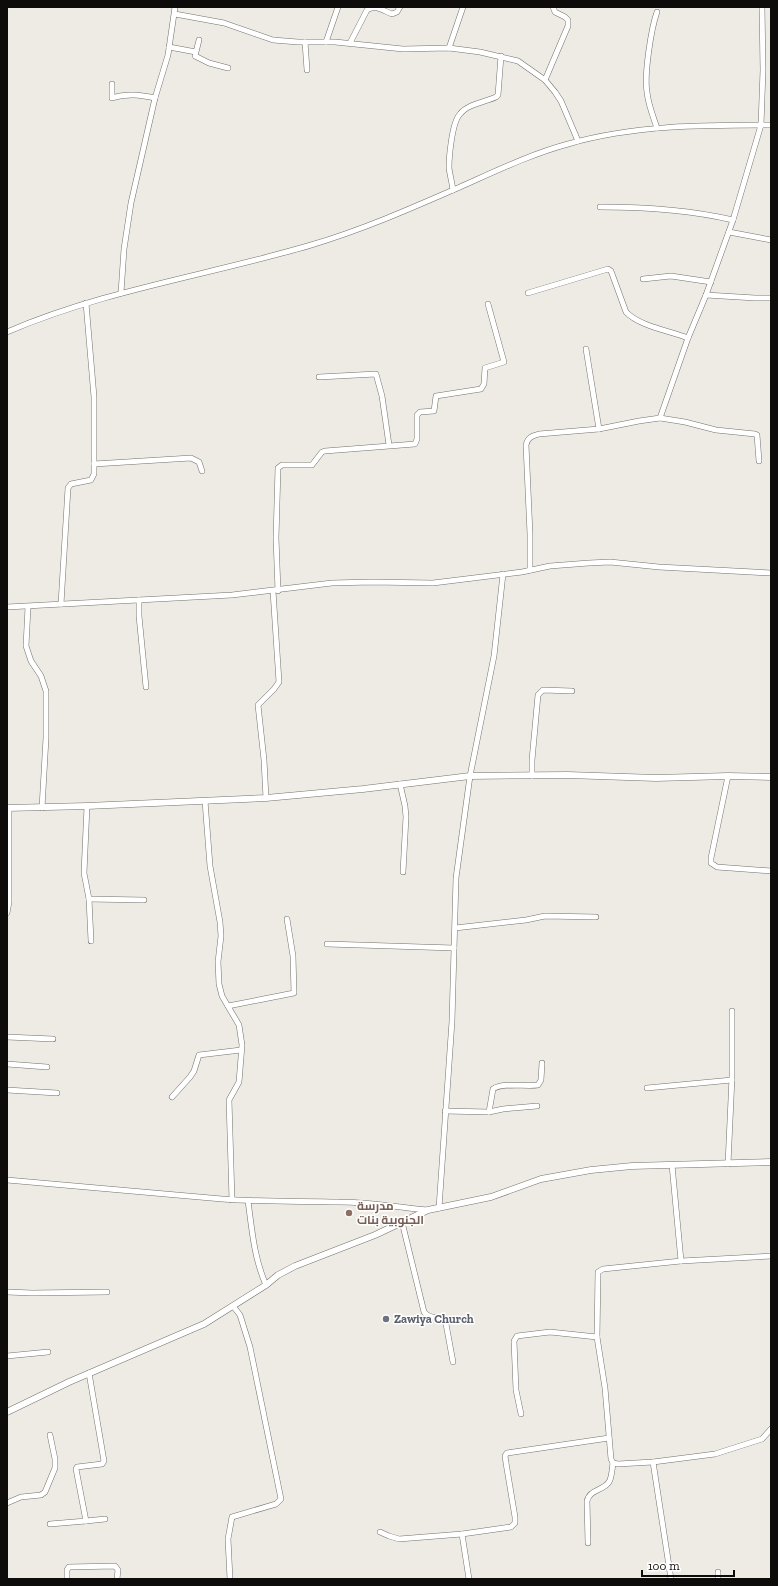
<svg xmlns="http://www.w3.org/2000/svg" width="778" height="1586" font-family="'Zilla Slab',Cairo,serif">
<rect width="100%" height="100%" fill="#eeebe5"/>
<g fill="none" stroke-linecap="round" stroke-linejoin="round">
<defs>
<g id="minor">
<path d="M657,12C651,29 644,75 647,92C648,104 653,116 657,128"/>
<path d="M175,14L224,23L273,40L298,42H335L403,49L449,48L480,52L518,61L545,80L555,92L561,101L578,141"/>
<path d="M305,42L307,70"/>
<path d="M326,42L338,7"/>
<path d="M350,43L367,10C375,4 384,11 392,14L397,12L400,7"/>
<path d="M169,47L196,52L199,40L195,56L209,63L228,68"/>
<path d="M449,48L463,7"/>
<path d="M545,80L568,26V20L565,17L555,12L553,7"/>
<path d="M112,84V98C127,93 141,95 155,98"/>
<path d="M453,190C452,183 450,175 449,168C449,157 452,122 460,114C468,104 485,102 496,97L498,95L501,56"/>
<path d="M600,207C645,207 690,210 733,220"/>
<path d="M729,232L771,240"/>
<path d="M643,279L671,276L711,282"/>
<path d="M121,293L124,249L131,203L155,98L168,55L175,7"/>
<path d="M528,293L608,269L611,271L626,312C639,326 670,331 688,338"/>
<path d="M706,295L755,298H771"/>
<path d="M7,332C104,290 210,275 311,245C362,230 412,208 460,187C496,171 531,154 568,144C634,125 703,125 771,125"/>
<path d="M586,349L599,429"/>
<path d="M319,377L376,374L382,396L389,445"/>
<path d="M660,418L685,422L716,430L755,434L757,435L759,461"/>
<path d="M94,464L191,458L199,462L202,471"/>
<path d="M530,570V534L526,445C528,437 532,436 539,434L599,429L639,421L660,418L688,338L706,295L733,220L761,125L763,70L762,7"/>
<path d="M278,591L276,538L278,468L282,465H312L322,452L325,451L415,444L417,439V415L420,412L434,411L436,396L481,389L484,384L485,368L504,362L488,304"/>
<path d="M139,600V616L146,687"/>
<path d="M61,604L68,488L71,484L91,480L94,474V397L86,303"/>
<path d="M7,607L232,595L332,583L372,582L433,583L522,572L550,566L589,563L610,562L659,567L771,573"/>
<path d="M28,607L26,646L31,661L41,676L46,691V738L42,808"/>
<path d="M532,776V760L538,695L543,690L572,691"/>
<path d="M728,776L711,858V863L717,867L771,871"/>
<path d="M400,784L405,806L406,817L403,872"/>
<path d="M266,798L264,760L258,705L274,689L279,682L273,591"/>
<path d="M205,801L210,866L220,922L221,936L218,962L219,984L222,996L239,1025L242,1045L239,1082L229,1100L232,1200"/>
<path d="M87,806L84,873L89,899L91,941"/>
<path d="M89,899L144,900"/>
<path d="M7,913L9,902V808"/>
<path d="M455,928L526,920L545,916L596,917"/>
<path d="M327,944L454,948"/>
<path d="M228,1006L294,993L293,956L287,919"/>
<path d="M7,1037L53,1039"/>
<path d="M7,1064L47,1067"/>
<path d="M647,1088L732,1080"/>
<path d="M7,1090L57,1093"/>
<path d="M172,1097L190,1077L194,1071L199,1055L241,1050"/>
<path d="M445,1111L489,1112L503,1109L537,1106"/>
<path d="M489,1112L493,1089C503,1082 526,1087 538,1085L541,1080L542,1063"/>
<path d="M728,1164L732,1077V1011"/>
<path d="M672,1165L681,1261"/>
<path d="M7,1180L222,1199C261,1202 300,1201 339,1202C368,1202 398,1207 427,1210"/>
<path d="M248,1201C252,1230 254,1258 266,1285"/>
<path d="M439,1208L452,1021L456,878L470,776L494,656L503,574"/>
<path d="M402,1222L424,1312C430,1321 440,1314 446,1324L453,1362"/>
<path d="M7,1292L32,1293L107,1292"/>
<path d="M7,1356L48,1352"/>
<path d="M521,1414L516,1390L514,1341L517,1336L550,1332L597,1337"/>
<path d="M653,1462L671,1579"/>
<path d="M613,1463L618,1464L653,1462L715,1454L762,1439L771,1429"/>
<path d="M7,1503L21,1497L41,1495L45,1492L55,1468V1459L50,1435"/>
<path d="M86,1521L105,1519"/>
<path d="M50,1524L86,1521L76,1469L77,1467L102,1464L104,1461L89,1373"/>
<path d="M380,1532L389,1536L399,1539L462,1534"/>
<path d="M588,1543L587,1501C590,1489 603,1491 609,1482C612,1477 612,1469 613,1463L611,1459L605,1388L597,1337L598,1272L603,1269L681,1261L771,1256"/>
<path d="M718,1572V1579"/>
<path d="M67,1579V1570L69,1567L115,1566L118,1570L117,1579"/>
<path d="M230,1579L228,1539L232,1517L276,1504L281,1499L250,1347L240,1315L233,1306"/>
<path d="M469,1579L462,1534L511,1527L515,1523V1517L506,1463L505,1456L507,1453L609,1438"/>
</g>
<g id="tertiary">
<path d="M7,808L87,806L266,798L363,789L470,776L568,775L656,778L728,776L771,777"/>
<path d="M7,1412L69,1382L204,1324L266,1285L278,1275L295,1266L375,1235L428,1210L491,1197L541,1179L591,1170L632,1166L771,1162"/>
</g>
</defs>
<use href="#minor" stroke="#73716b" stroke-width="6"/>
<use href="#tertiary" stroke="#73716b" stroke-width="7"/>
<use href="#minor" stroke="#fff" stroke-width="5"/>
<use href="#tertiary" stroke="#fff" stroke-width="6"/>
</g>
<circle fill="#8d6e63" stroke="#fff" stroke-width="1.5" cx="349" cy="1213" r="4"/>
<circle fill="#6b7280" stroke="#fff" stroke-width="1.5" cx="386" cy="1319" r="4"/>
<g text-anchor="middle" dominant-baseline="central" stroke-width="3" stroke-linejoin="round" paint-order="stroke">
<g font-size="12" font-weight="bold" fill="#785e54" stroke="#fff" text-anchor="start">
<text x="357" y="1206">مدرسة<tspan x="357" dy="14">الجنوبية بنات</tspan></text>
</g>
<g font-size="12" font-weight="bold" fill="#5b616d" stroke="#fff" text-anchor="start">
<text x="394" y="1319">Zawiya Church</text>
</g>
</g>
<rect width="778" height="1586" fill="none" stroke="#0d0c0a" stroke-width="16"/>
<path d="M642 1570v6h92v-6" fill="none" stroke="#0d0c0a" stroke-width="2"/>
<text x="648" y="1570" font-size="12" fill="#0d0c0a" stroke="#ffffff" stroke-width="3" paint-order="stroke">100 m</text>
</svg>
